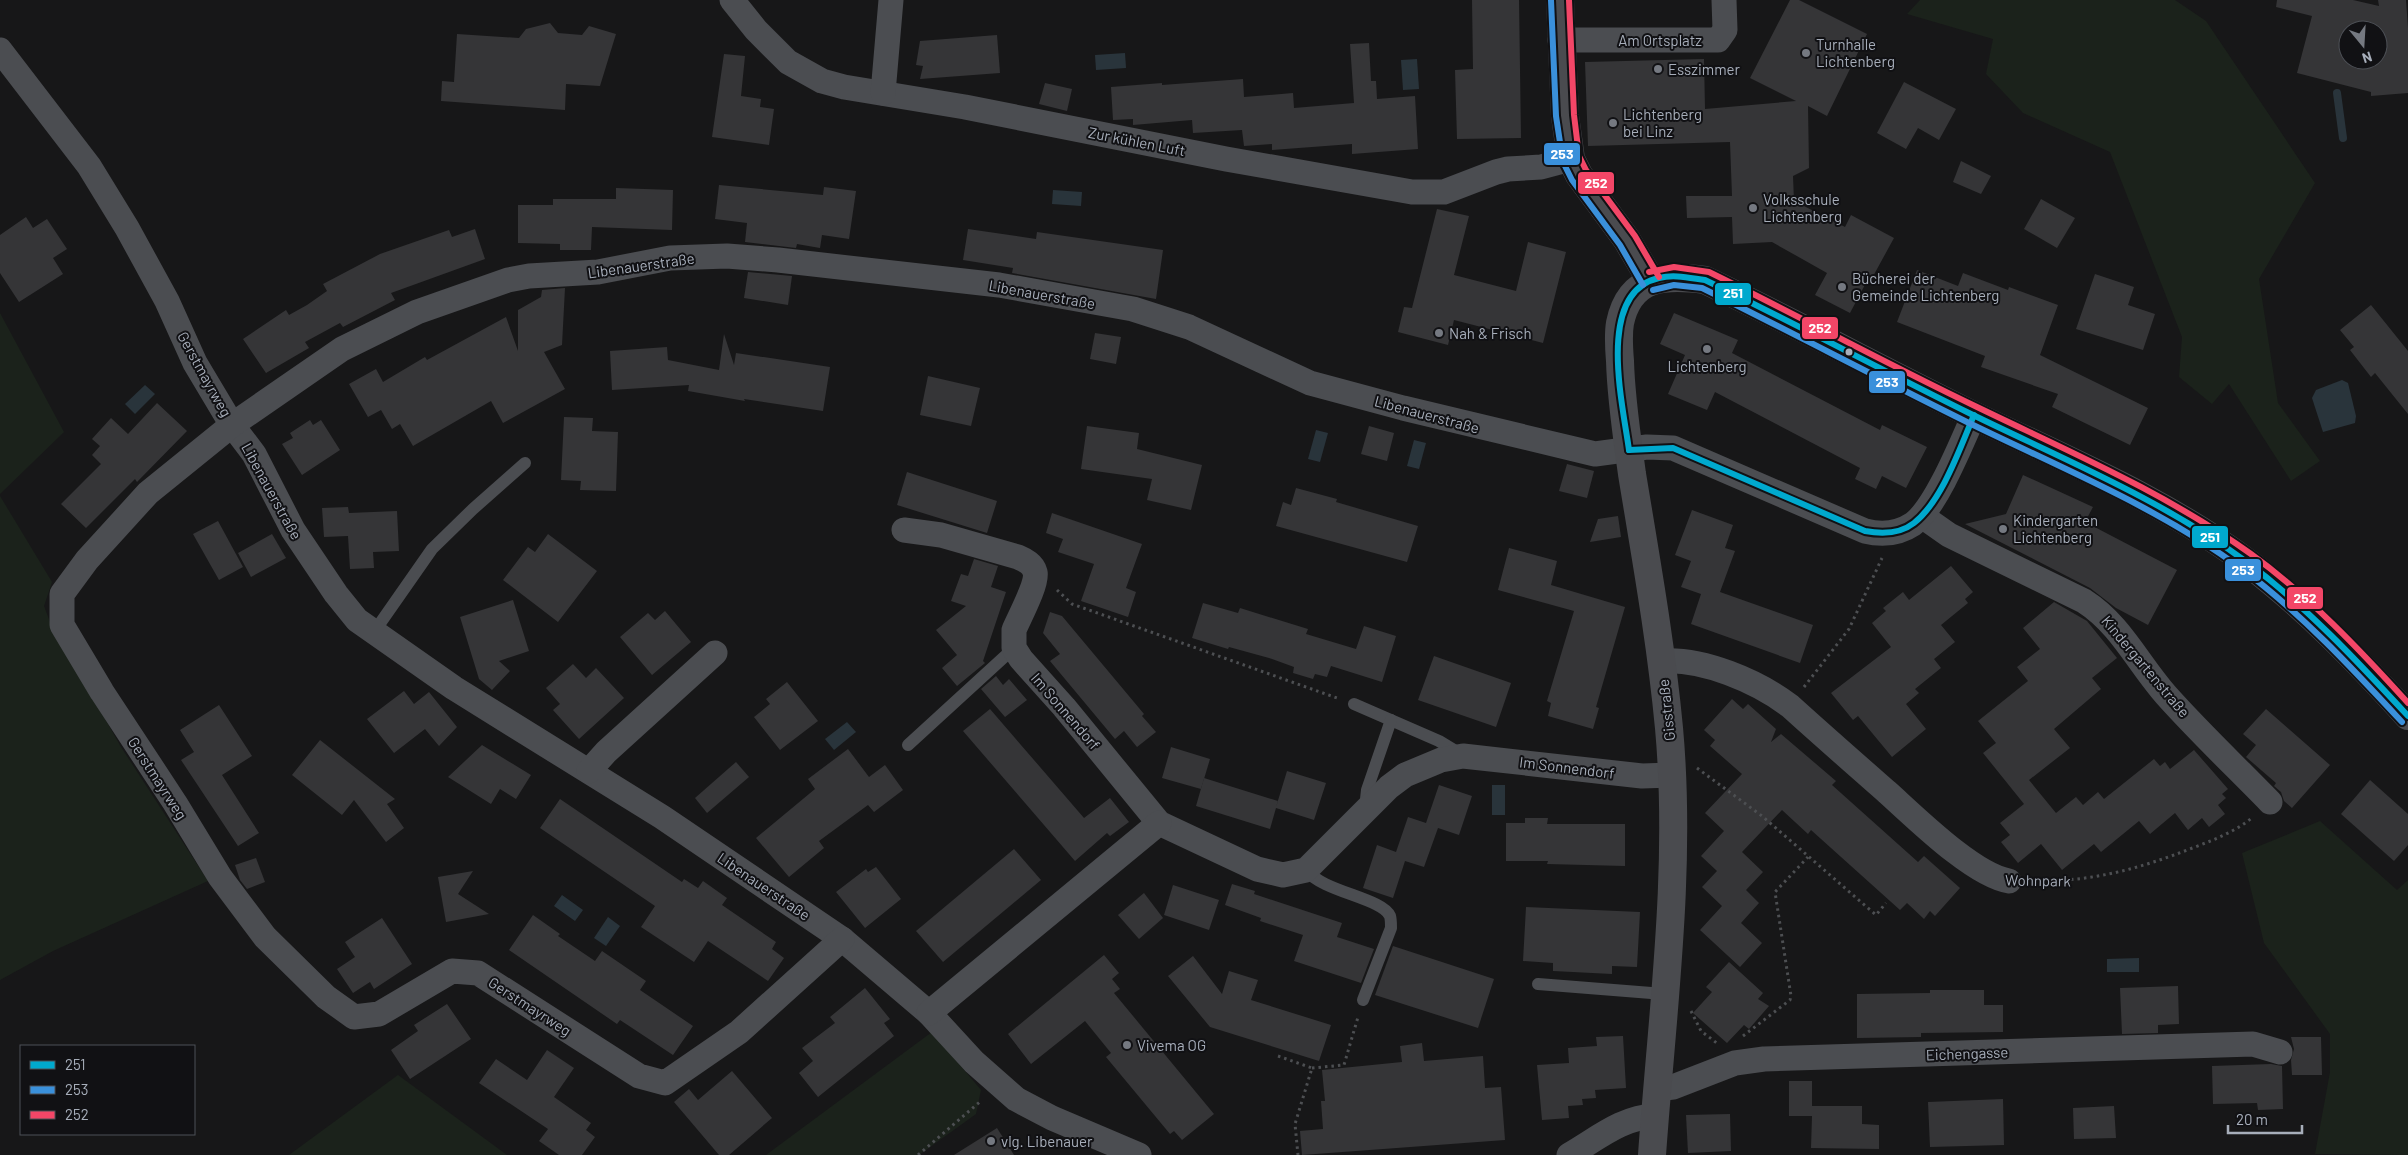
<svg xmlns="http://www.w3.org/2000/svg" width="2408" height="1155" font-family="Barlow,sans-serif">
<rect width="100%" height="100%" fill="#171718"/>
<g fill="#1b221b">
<path d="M1920,0H2175L2206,21L2315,183L2259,279L2278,403L2320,461L2291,481L2229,384L2212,404L2179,377L2182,337L2110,152L2023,113L1986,74L1993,39L1907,14Z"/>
<path d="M0,313L64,432L0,494Z"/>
<path d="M0,496L52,582L44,606L50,622L121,747L208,881L53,951L0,980Z"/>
<path d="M2320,821L2397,890L2408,880V1155L2315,1154L2330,1072V1034L2264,943L2242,853Z"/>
<path d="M932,1032L981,1090L976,1114L919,1155H766Z"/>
<path d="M398,1075L507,1155H289Z"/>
</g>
<g fill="#29343b">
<path d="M1125,53L1126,68L1096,70L1095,55Z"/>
<path d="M1417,59L1419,89L1403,90L1401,60Z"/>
<path d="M1053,190L1082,192L1081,206L1052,204Z"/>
<path d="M2342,380L2348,383L2356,416L2355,423L2323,432L2312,398L2316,390Z"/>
<path d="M145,385L155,394L135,414L125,404Z"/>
<path d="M1316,430L1328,433L1320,462L1308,459Z"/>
<path d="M1414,440L1426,443L1419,469L1407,466Z"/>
<path d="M847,722L856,732L834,750L825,739Z"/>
<rect x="1492" y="785" width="13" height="30"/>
<path d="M562,895L583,910L575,921L554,906Z"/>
<path d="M608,917L620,926L606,946L594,938Z"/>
<path d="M2139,958V972H2107V959Z"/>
</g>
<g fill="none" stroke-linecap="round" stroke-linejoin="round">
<path stroke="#29343b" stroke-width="8" d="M2337,93L2343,138"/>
</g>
<g fill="#353537" fill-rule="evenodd">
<path d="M1472,0H1519L1521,138L1457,139L1455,70L1473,69Z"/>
<path d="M1790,0H1799L1867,34L1827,116L1808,106L1809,168L1793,176L1794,201L1845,227L1851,215L1894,238L1871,280L1868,279L1850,313L1815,295L1827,273L1772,242L1733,244L1732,217L1687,218L1686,196H1732L1730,142L1588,146L1585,62L1704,59L1705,109L1796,101L1750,78Z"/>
<path d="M2277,0H2353L2379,6L2378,0H2406L2408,28V93L2371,96V92L2297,73L2312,16L2276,7ZM2348,30H2378V60H2348Z"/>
<path d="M550,23L558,33L582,35L589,26L616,34L600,86L566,84L565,110L441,101L442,81L454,82L457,34L519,38L526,29Z"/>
<path d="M997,35L1000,73L920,79L923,66L916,65L920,41Z"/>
<path d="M1369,43L1371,81H1376L1377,99L1415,96L1418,149L1352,154V144L1272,150V144L1244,146L1242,130L1193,133L1192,120L1133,125V119L1113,120L1111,87L1162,83V85L1243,79L1244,97L1293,93L1294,108L1354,103L1350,44Z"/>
<path d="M724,54L745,56L741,96L761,99L760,107L774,109L769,145L712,137Z"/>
<path d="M1904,82L1956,109L1939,140L1918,128L1906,149L1877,133Z"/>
<path d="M1045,83L1072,89L1067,111L1039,104Z"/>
<path d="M1961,161L1991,176L1981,194L1953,182Z"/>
<path d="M719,185L823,195L824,187L856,191L849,239L822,235L820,248L797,244L796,248L745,242L747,223L715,219Z"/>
<path d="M616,188L673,190L672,230L592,227L591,250H560V244L518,243V205H553V199H616Z"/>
<path d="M2041,199L2075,218L2057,248L2024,229Z"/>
<path d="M1437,209L1469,216L1454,275L1516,291L1528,242L1566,252L1543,343L1454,320L1448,345L1398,332L1404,307L1412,308Z"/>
<path d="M26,217L33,228L47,219L67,249L53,258L63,274L19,302L0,273V235Z"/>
<path d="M475,229L485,259L391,293L395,300L343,327L340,323L305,342L309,348L266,373L243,339L286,310L289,315L307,305L327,291L323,284L380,254L449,230L452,237Z"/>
<path d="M968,229L1036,239L1037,232L1163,250L1156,299L1012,273L1013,268L963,260Z"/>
<path d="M1917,270L1958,286L1963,273L2008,290L2009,287L2058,305L2040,355L2148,408L2130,445L2052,407L2058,394L1981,367L1985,356L1897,322Z"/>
<path d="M748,272L792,276L788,305L744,298Z"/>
<path d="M2095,274L2134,287L2128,305L2155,314L2143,350L2076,329Z"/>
<path d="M565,288L562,345L544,352L565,389L503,423L491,401L413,446L400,424L392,429L381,410L368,417L349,384L376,369L383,382L425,357L427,360L506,317L518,351V310L541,297L542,290Z"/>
<path d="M2371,305L2408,351V414L2375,373L2371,377L2350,350L2354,347L2340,330Z"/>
<path d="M1674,313L1738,340L1732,353L1880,430L1882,425L1927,447L1906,488L1882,476L1876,489L1855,479L1860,468L1715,392L1707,410L1668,394L1685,355L1660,344Z"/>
<path d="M1095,333L1121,337L1116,364L1090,359Z"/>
<path d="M724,334L734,365L736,353L830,367L823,411L744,399L745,401L688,391L689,385L612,390L610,351L667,347L668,360L719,370Z"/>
<path d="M928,376L980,388L971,426L920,415Z"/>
<path d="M157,403L187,431L137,482L135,479L86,528L61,504L101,464L92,455L100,446L92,439L111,418L128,434Z"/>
<path d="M564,417L593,418L592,431L618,432L616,491L580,490L581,481L561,480Z"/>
<path d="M310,420L313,425L321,420L340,450L302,475L282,444L293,438L290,433Z"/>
<path d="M1087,426L1139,433L1137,449L1202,465L1191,510L1147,500L1152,479L1081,469Z"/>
<path d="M1369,426L1394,433L1387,461L1361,454Z"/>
<path d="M1567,464L1594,471L1587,498L1559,491Z"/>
<path d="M907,472L997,501L987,533L897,505Z"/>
<path d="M2023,475L2093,507L2085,522L2177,570L2148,625L2116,608L2090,588L1965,524L2006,514Z"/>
<path d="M1296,488L1337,499L1336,502L1418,526L1407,562L1276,526L1283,502L1291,505Z"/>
<path d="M348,507L349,513L397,511L399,551L373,552L374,568L350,569L348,536L324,537L322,508Z"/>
<path d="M1692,510L1733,525L1725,548L1735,551L1720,592L1813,625L1800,663L1691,624L1701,594L1681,587L1691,561L1675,555Z"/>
<path d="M1052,513L1142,544L1126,588L1136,592L1128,617L1081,601L1094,564L1058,552L1063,539L1046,533Z"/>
<path d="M1618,516L1621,537L1590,542L1598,519Z"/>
<path d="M218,521L243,567L219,580L193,534Z"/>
<path d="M272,534L286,558L251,577L238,553Z"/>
<path d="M548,534L597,571L558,622L503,580L528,547L535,552Z"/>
<path d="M1509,548L1557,561L1551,585L1625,607L1596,707L1599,708L1593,729L1548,716L1551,703L1547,701L1574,611L1498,590Z"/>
<path d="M974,559L998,566L991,587L1006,592L983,661L985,663L957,686L942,668L957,655L936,630L966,606L951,601L961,574L968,576Z"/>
<path d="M1951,566L1973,592L1965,599L1968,603L1941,625L1955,642L1934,659L1941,668L1915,689L1919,693L1906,704L1926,729L1892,757L1858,716L1853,720L1831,693L1891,647L1872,623L1886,611L1883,608L1903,592L1909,600Z"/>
<path d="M513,600L529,651L499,661L510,671L492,690L479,679L460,617Z"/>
<path d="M2054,602L2087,621L2117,658L2092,678L2101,689L2054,729L2070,748L2029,780L2056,813L2076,797L2083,805L2098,792L2104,799L2154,759L2160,766L2165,762L2170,769L2194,750L2228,789L2222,794L2226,798L2218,805L2225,814L2209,827L2202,818L2188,830L2175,813L2150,834L2139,821L2101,852L2094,844L2062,870L2041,844L2018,863L2001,842L2010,835L2000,823L2024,804L1983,753L1996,743L1978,721L2028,681L2017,667L2040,649L2023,628Z"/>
<path d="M1203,603L1238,613L1240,608L1308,629L1306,634L1356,649L1364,626L1396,636L1382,682L1331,666L1327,677L1315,674L1313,679L1293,673L1294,667L1269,658L1229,647L1228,649L1192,638Z"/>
<path d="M665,611L691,642L652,675L620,637L648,613L655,620Z"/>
<path d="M1050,612L1062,616L1144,714L1142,716L1156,732L1137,747L1124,731L1115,739L1050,661L1060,654L1043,633Z"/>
<path d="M1434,656L1511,683L1496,727L1418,700Z"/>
<path d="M573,664L586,678L596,668L624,698L579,739L553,710L560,704L546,688Z"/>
<path d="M996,676L1003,685L1009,679L1027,700L1005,717L981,689Z"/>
<path d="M787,682L818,721L780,750L754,717L770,704L766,699Z"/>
<path d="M404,691L414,704L429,692L457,727L439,746L425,729L394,753L367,719Z"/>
<path d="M1732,699L1743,709L1748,704L1776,729L1771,742L1781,734L1836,781L1832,785L1918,862L1924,856L1960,888L1935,916L1930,911L1924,919L1907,903L1900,910L1811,830L1808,834L1782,810L1742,852L1763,872L1746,890L1759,903L1741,923L1762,943L1740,967L1700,930L1722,906L1702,887L1717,871L1701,856L1724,831L1705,813L1742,774L1710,746L1715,740L1704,730Z"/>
<path d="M219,705L252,756L222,775L259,833L238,846L181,760L194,752L180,730Z"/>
<path d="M990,709L1084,818L1110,798L1129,822L1110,836L1107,833L1075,861L963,731Z"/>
<path d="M2266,709L2330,765L2292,808L2284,801L2281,792L2274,786L2276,783L2246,757L2256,745L2243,734Z"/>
<path d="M320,740L395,799L387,804L404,828L386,842L354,800L342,815L292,775Z"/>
<path d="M482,745L531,775L516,799L500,789L491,804L448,777Z"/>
<path d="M1171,747L1210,759L1201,789L1162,778Z"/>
<path d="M848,749L869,777L885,765L903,790L874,812L868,805L819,841L824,848L789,877L756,838L815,789L808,779Z"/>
<path d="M736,762L749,777L707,813L695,798Z"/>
<path d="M1287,771L1326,783L1314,820L1276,808L1270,829L1196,806L1204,778L1278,801L1276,807Z"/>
<path d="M2370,780L2408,814V845L2394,861L2341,814Z"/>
<path d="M1439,785L1472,796L1459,835L1438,828L1424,867L1405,861L1393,898L1363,888L1377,845L1396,852L1408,817L1426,823Z"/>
<path d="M560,799L682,882L684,879L698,888L703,881L727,898L722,905L776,942L772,949L784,958L768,981L708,941L694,962L641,927L655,906L540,828Z"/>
<path d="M1525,818H1548L1547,824H1625V866L1547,864L1548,861H1506V823H1525Z"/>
<path d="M1014,849L1041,880L943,962L916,931Z"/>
<path d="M256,858L265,882L247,889L240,880L235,865Z"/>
<path d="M876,867L901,899L865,928L836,892L866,869L868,872Z"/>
<path d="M473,871L458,894L489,914L446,922L438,877Z"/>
<path d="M1232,884L1255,891L1254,894L1342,923L1337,937L1374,949L1361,983L1294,961L1303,935L1260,921L1261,918L1225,905Z"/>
<path d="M1173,885L1219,900L1209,930L1164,915Z"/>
<path d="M1144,893L1163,918L1139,939L1118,915Z"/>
<path d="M1526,907L1640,912L1637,967L1612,966V974L1553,971V963L1523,961Z"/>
<path d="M533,915L560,934L558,936L595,961L602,951L646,981L640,990L693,1026L673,1055L620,1020L617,1024L509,950Z"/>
<path d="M382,918L412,964L374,989L370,982L353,993L337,969L355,957L345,942Z"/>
<path d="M1393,946L1494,979L1478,1028L1375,995Z"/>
<path d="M1104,955L1119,973L1112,979L1120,989L1114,993L1214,1114L1182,1140L1174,1131L1170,1134L1106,1057L1111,1053L1085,1021L1031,1064L1008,1034Z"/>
<path d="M1193,956L1222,994L1229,971L1258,980L1251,1000L1331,1025L1319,1061L1210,1027L1168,976Z"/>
<path d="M1729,962L1763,993L1758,999L1769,1006L1749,1029L1744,1025L1727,1043L1693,1013L1712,992L1706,987Z"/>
<path d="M2178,986L2179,1024L2158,1025V1033L2122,1034L2120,988Z"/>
<path d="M865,988L890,1019L884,1023L894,1036L818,1097L799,1073L813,1061L802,1048L835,1023L830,1017Z"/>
<path d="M1930,990H1984V1005H2003V1032L1921,1033V1037L1857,1038V994L1930,993Z"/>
<path d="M447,1004L471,1039L410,1079L391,1050L418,1031L414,1025Z"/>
<path d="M1623,1036L1626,1088L1595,1090L1596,1098L1582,1099L1583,1105L1568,1106L1569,1118L1542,1120L1537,1065L1569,1063L1568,1048L1597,1046L1596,1037Z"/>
<path d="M2291,1037H2321L2322,1075H2292L2291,1060L2294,1049Z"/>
<path d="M1422,1043L1424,1061L1483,1056L1485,1088L1501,1087L1505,1140L1302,1155L1300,1131L1323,1129L1321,1101H1325L1322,1070L1402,1062L1400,1046Z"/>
<path d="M547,1050L574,1068L554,1097L591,1123L586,1130L595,1137L582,1155H559L539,1141L548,1129L479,1083L496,1059L527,1080Z"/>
<path d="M2271,1064L2282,1066L2283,1109L2258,1110L2257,1103L2213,1104L2212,1066Z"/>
<path d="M732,1071L772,1118L729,1155H719L674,1102L689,1089L698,1100Z"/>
<path d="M1789,1081H1812V1106H1862V1124L1879,1125V1149L1811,1148L1812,1116H1789Z"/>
<path d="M2003,1099L2004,1145L1930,1147L1928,1102Z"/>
<path d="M2114,1106L2116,1138L2074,1139L2073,1108Z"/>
<path d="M1730,1114L1731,1151L1688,1153L1686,1115Z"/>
<path d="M997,1128L1014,1155H954Z"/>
</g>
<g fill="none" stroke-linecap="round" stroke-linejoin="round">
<g stroke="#4d4f52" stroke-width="3" stroke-dasharray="2.5 4" stroke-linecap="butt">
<path d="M1057,590L1072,604L1337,698"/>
<path d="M1804,687L1849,629L1882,558"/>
<path d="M1697,768L1762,816L1876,915L1886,903"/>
<path d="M2032,881C2092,882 2139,869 2195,847C2216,839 2236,831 2253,817"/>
<path d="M1691,1011L1701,1031L1718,1044"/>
<path d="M1743,1036L1790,1000L1791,996L1775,892L1808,857"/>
<path d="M1278,1056L1312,1068L1295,1124L1298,1155"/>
<path d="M1312,1068L1344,1065L1358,1017"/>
<path d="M918,1155L982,1100"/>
</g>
<g stroke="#4b4d51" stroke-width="12">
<path d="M374,632L432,549L473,509L525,463"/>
<path d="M1354,704L1439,741L1462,755"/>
<path d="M908,745L1014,648"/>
<path d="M1365,809L1367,790L1391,720"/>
<path d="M1306,870C1323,892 1382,898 1390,916C1391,919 1391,924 1391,928L1363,1000"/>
<path d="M1538,984L1664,994"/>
</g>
<g stroke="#4b4d51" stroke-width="25">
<path d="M732,0L756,30L788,62L822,81L844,87L965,107L1226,159L1412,192H1444L1496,172L1508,169L1541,167L1571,159"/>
<path d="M1560,40H1718L1725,30L1724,0"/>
<path d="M0,50L89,166L127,228L167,301L195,363L232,425L254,454L293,530L336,594L357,620L454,688L662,817L842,939L929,1013L974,1062L1016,1099L1052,1118L1139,1155"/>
<path d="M883,93L891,0"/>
<path d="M1922,516L1949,535L2084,601C2121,625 2137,662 2166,695C2199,732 2235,766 2270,802"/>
<path d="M904,530L941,535L1018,557C1025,560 1033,564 1035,572C1038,583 1019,618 1014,630V648L1021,659L1064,707L1159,823L1257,869L1283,875L1306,870L1389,787L1405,775L1441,760L1463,756L1642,776L1672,775"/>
<path d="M1661,661C1703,658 1757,681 1790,706C1822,735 1854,763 1887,792C1915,817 1973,875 2009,881"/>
<path d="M589,771L606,752L715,653"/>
<path d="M842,939L739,1032L665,1083L639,1076L478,973L452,971L379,1014L354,1017L326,997L265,937L220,877L175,803L102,692L62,625V594L87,560L148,493L232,425L342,349L417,312L508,280L529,276L598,272L670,258L727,256L778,260L999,285L1133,309L1189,327L1310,383L1403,408L1595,454L1647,447L1673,448L1865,531C1881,535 1898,534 1913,524C1936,507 1962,442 1974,415"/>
<path d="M929,1013L1159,823"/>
<path d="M1657,1089L1673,1087L1735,1063L1764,1059L2253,1044L2280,1052"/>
<path d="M1569,1155C1597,1139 1622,1117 1655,1116"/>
</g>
<g stroke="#4a4b4f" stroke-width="28">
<path d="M1560,0L1565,116L1571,159L1579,175L1627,240L1651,281"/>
<path d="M1652,1155C1662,1014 1682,870 1669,728C1661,643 1646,559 1632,474C1627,437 1621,399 1620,361C1619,349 1618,335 1620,323C1630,275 1666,275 1705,280C1795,323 1882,370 1971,414C2066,460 2163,499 2248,563C2307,608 2358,661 2408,716"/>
</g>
<defs>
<g id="bus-1">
<path d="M1629,450C1623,405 1595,292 1659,278C1674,274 1690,278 1705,280C1794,323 1882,370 1971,414C2065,460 2163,500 2248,563C2307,607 2358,662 2408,716"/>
<path d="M1629,450L1673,448L1865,531C1881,534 1900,534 1914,523C1942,501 1960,448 1974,415"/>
</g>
<g id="bus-2">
<path d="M1551,0L1556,116L1563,162L1572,180L1620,245L1643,285"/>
<path d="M1653,290L1674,285L1702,288C1791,332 1878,378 1967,422C2061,468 2158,507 2242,569C2301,613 2352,668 2402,722"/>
</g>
<g id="bus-3">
<path d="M1569,0L1574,115L1579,156L1586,170L1635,236L1659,277"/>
<path d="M1649,272L1674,267L1709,272C1799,316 1887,364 1977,407C2070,452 2166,493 2251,554C2309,596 2360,650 2408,703"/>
</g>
</defs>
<use href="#bus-1" stroke="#111114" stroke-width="10"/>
<use href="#bus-2" stroke="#111114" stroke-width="10"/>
<use href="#bus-3" stroke="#111114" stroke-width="10"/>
<use href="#bus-1" stroke="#00a9ce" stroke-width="6"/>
<use href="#bus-2" stroke="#3a90db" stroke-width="6"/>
<use href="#bus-3" stroke="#f34667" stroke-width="6"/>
</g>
<g fill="#757981" stroke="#111114" stroke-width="2">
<circle cx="1806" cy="53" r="5"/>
<circle cx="1658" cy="69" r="5"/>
<circle cx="1613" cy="123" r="5"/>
<circle cx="1753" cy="208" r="5"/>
<circle cx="1842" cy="287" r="5"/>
<circle cx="1439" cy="333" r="5"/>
<circle cx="1707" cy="349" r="5"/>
<circle cx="2003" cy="529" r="5"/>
<circle cx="1127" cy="1045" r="5"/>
<circle cx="991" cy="1141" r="5"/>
</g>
<circle fill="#a7aeba" stroke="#111114" stroke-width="2" cx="1849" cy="352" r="4.5"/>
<g text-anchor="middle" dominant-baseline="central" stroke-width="4" stroke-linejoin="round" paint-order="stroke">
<g font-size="15" fill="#a7aeba" stroke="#111114">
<text x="1660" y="40">Am Ortsplatz</text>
<text transform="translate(1137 141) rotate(11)">Zur kühlen Luft</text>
<text transform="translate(641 265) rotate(-8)">Libenauerstraße</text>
<text transform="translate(1042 294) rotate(10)">Libenauerstraße</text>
<text transform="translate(205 374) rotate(61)">Gerstmayrweg</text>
<text transform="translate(1427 414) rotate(15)">Libenauerstraße</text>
<text transform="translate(272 491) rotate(61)">Libenauerstraße</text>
<text transform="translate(2146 666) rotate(50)">Kindergartenstraße</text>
<text transform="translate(1666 710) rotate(-96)">Gisstraße</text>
<text transform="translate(1066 711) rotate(49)">Im Sonnendorf</text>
<text transform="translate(1567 767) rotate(7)">Im Sonnendorf</text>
<text transform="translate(158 778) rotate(57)">Gerstmayrweg</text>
<text transform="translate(2038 880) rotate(1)">Wohnpark</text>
<text transform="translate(764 886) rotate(34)">Libenauerstraße</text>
<text transform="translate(530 1006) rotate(33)">Gerstmayrweg</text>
<text transform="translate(1967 1053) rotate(-2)">Eichengasse</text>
</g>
<g font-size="15" fill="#a7aeba" stroke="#111114" text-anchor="start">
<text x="1816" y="44">Turnhalle<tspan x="1816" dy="17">Lichtenberg</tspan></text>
<text x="1668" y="69">Esszimmer</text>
<text x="1623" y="114">Lichtenberg<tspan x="1623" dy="17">bei Linz</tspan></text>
<text x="1763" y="199">Volksschule<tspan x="1763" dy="17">Lichtenberg</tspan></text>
<text x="1852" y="278">Bücherei der<tspan x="1852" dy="17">Gemeinde Lichtenberg</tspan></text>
<text x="1449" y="333">Nah &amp; Frisch</text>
<text x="1707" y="366" text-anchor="middle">Lichtenberg</text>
<text x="2013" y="520">Kindergarten<tspan x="2013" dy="17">Lichtenberg</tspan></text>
<text x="1137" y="1045">Vivema OG</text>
<text x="1001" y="1141">vlg. Libenauer</text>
</g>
</g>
<g stroke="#111114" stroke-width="2">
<rect x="1543" y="142" width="38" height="24" rx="5" fill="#3a90db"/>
<rect x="1577" y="171" width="38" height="24" rx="5" fill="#f34667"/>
<rect x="1714" y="282" width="38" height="24" rx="5" fill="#00a9ce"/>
<rect x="1801" y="316" width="38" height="24" rx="5" fill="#f34667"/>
<rect x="1868" y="370" width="38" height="24" rx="5" fill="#3a90db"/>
<rect x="2191" y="525" width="38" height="24" rx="5" fill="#00a9ce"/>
<rect x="2224" y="558" width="38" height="24" rx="5" fill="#3a90db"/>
<rect x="2286" y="586" width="38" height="24" rx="5" fill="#f34667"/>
</g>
<g font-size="14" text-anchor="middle" font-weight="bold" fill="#fff">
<text x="1562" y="159">253</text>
<text x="1596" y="188">252</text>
<text x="1733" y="298">251</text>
<text x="1820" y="333">252</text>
<text x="1887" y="387">253</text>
<text x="2210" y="542">251</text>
<text x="2243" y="575">253</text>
<text x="2305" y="603">252</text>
</g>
<rect x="20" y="1045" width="175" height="90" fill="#111114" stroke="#4d5056"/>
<rect x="30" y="1061" width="25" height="8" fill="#00a9ce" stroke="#4d5056"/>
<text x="65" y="1070" font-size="15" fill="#a7aeba">251</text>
<rect x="30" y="1086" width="25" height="8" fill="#3a90db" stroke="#4d5056"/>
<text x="65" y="1095" font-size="15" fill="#a7aeba">253</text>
<rect x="30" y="1111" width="25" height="8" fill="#f34667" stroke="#4d5056"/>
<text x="65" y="1120" font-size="15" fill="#a7aeba">252</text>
<g transform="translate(2363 45) rotate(162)"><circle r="24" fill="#111114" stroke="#4d5056"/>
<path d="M0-4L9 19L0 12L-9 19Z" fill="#757981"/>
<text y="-8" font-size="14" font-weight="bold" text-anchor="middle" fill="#a7aeba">N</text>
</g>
<path d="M2228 1125v8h74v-8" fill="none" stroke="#a7aeba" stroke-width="2.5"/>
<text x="2236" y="1125" font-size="15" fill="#a7aeba" stroke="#111114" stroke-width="4" paint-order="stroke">20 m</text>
</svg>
